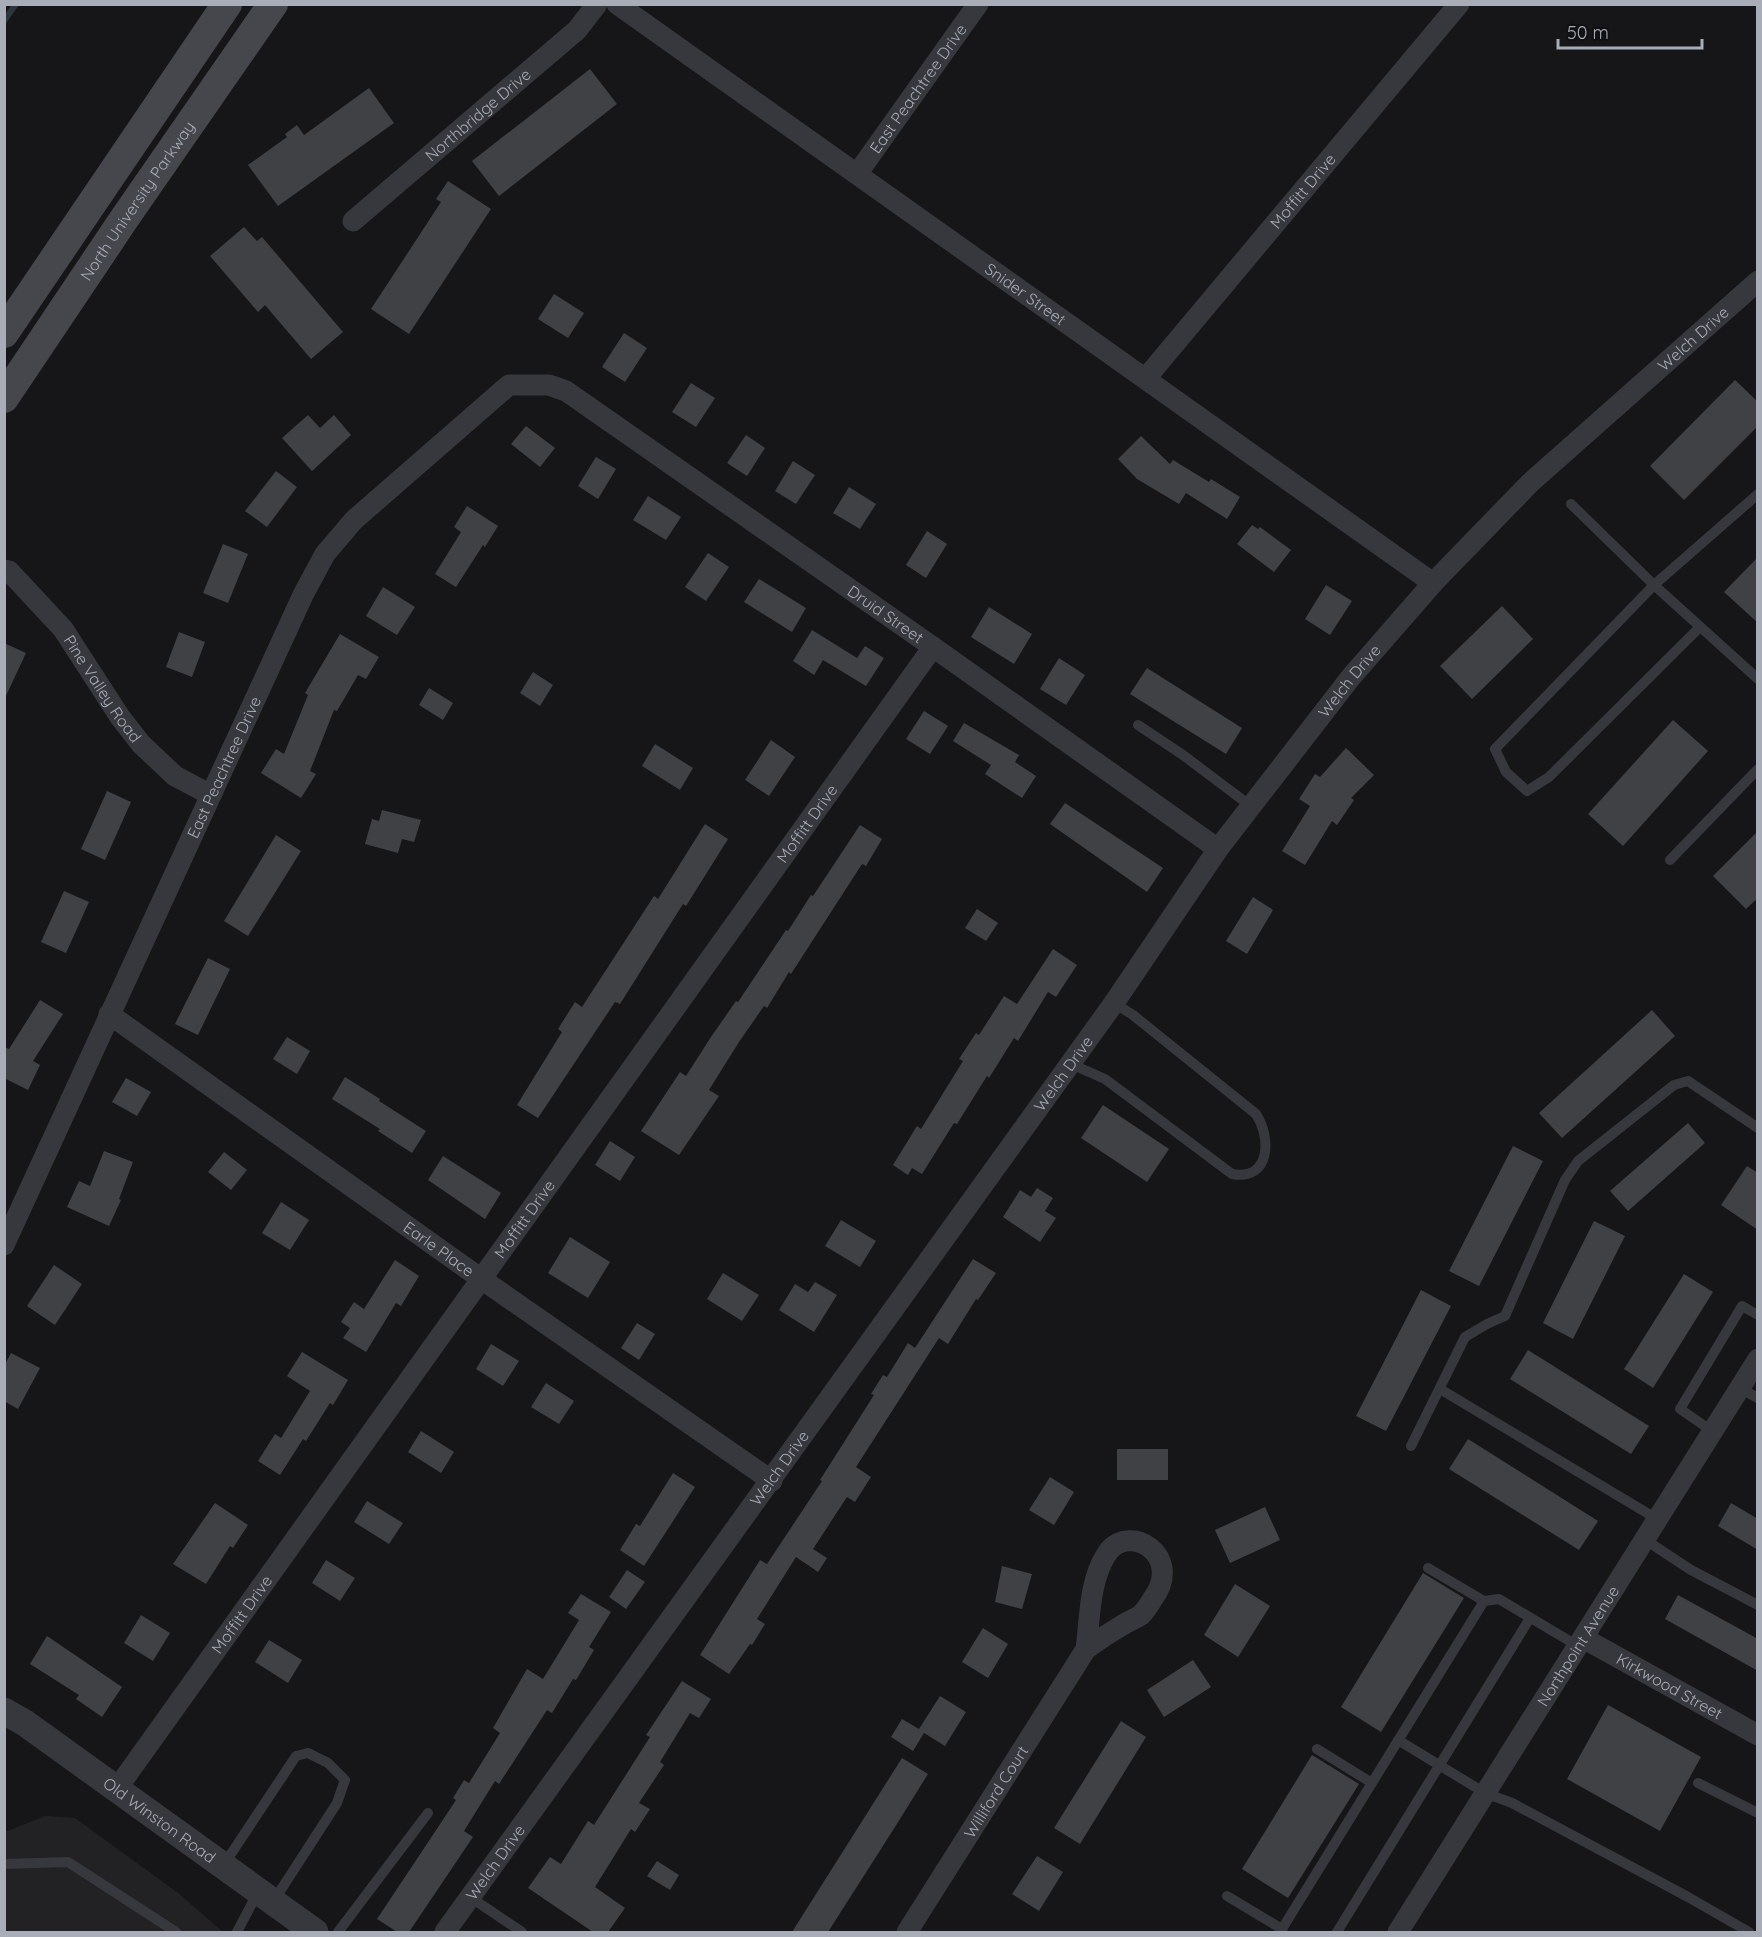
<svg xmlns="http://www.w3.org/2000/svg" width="1762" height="1937" font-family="Quicksand,sans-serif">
<rect width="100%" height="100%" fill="#161618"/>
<path fill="#222225" d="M45,1816L75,1818L178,1893L223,1932H5V1832Z"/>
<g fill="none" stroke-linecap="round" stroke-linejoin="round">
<path stroke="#2c353c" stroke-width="6" d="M4,21L16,4"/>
</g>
<g fill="#404145">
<path d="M590,69L617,104L499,196L472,161Z"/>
<path d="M369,88L394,123L278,206L248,165L287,137L285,134L297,125L304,135Z"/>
<path d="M448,181L491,209L409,334L371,309L441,202L436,199Z"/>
<path d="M244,227L257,241L262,237L343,332L311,359L265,305L258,312L210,256Z"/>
<path d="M554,294L584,313L568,338L538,319Z"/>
<path d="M624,333L647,348L625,382L602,367Z"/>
<path d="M1735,380L1758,402V426L1684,500L1650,466Z"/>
<path d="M691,383L715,398L696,427L672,412Z"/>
<path d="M308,415L320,428L334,415L351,435L312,471L282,438Z"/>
<path d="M526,426L555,448L540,467L511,444Z"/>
<path d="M746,435L765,448L747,476L727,463Z"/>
<path d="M1141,436L1170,464L1173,460L1209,482L1211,479L1240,497L1227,519L1186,493L1179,504L1137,479L1118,459Z"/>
<path d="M596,457L616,469L598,499L578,486Z"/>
<path d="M793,461L815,475L796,504L775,491Z"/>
<path d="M276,471L297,487L267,527L245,511Z"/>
<path d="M849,487L876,504L860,529L833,513Z"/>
<path d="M648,496L681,517L666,540L633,520Z"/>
<path d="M467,506L498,526L485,547L483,545L456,587L435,574L461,532L454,527Z"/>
<path d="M1252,525L1258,529L1260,527L1291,550L1274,572L1237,544Z"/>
<path d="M927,531L947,544L926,578L906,565Z"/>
<path d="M223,544L248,554L228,603L203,593Z"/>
<path d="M708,553L729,567L706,601L685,587Z"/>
<path d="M1758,557V623L1724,592Z"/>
<path d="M759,579L806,608L792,632L744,602Z"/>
<path d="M1326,585L1352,601L1330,635L1305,619Z"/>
<path d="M383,587L415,607L397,635L366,616Z"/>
<path d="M1502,606L1533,639L1472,699L1440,666Z"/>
<path d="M989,607L1032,634L1014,664L971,637Z"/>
<path d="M812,630L857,658L865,646L884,658L866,686L823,660L814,675L793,661Z"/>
<path d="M179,632L205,642L192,677L166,667Z"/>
<path d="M340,634L379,657L366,679L358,675L337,711L334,710L310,771L316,774L301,798L261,773L276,749L284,754L308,695L305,693Z"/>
<path d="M4,643L26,653L4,700Z"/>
<path d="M1059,658L1085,675L1066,705L1040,689Z"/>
<path d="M1147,668L1242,728L1226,754L1130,694Z"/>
<path d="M533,672L553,685L540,706L520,693Z"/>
<path d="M429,688L453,703L443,720L419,705Z"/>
<path d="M924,711L948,726L930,754L906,739Z"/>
<path d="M1673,720L1708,751L1623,846L1588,814Z"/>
<path d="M964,723L1019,755L1015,762L1036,776L1022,798L985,774L991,765L953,741Z"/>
<path d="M771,740L795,757L769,796L745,780Z"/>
<path d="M655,744L693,768L680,790L642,766Z"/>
<path d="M1346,748L1374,775L1351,798L1354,800L1337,825L1332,821L1305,865L1282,851L1310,806L1299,799L1315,774L1320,777Z"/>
<path d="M107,791L131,802L105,860L81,849Z"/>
<path d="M1065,803L1163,868L1147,892L1050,824Z"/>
<path d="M382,810L421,820L414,842L402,839L398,853L365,844L372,819L379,821Z"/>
<path d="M705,824L728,839L686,906L683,904L620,1004L615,1002L538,1118L517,1105L562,1032L558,1029L575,1002L582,1007L654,896L658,899Z"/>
<path d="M860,825L882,839L866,866L862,864L791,974L789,972L767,1008L764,1006L739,1042L709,1090L719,1096L679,1155L641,1131L680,1072L686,1076L711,1037L736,1001L738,1002L786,930L788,931L811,895L813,896Z"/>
<path d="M1758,831V898L1746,909L1713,876Z"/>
<path d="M276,835L301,851L248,936L224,921Z"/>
<path d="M64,891L89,902L66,953L41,942Z"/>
<path d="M1253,897L1273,910L1247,954L1226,941Z"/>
<path d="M977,909L998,923L986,941L965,928Z"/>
<path d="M1053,949L1077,965L1056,997L1048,992L1018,1041L1014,1038L989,1078L987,1076L957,1124L954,1123L922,1174L912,1168L908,1175L893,1165L917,1126L921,1129L963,1061L959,1059L976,1033L979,1035L1004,996L1017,1004Z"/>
<path d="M208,958L230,969L198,1035L175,1024Z"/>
<path d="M40,1000L63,1014L33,1061L40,1065L28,1090L4,1078V1047L9,1049Z"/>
<path d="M1652,1010L1675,1036L1562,1138L1539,1113Z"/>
<path d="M287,1037L310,1051L297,1074L273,1059Z"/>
<path d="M345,1077L380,1099L379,1101L426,1131L412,1153L378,1131L380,1129L332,1099Z"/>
<path d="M126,1078L151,1092L137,1116L112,1102Z"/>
<path d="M1103,1105L1169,1149L1147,1182L1081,1138Z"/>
<path d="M1688,1123L1705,1143L1628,1211L1610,1191Z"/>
<path d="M610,1141L635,1157L620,1181L595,1165Z"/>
<path d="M1513,1146L1543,1161L1479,1286L1449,1271Z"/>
<path d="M104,1151L133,1162L119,1199L121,1200L109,1226L67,1207L79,1181L90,1186Z"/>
<path d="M224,1152L247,1170L231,1190L208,1172Z"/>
<path d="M443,1156L501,1193L485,1219L428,1180Z"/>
<path d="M1747,1166L1758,1173V1230L1721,1205Z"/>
<path d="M1037,1188L1053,1198L1045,1211L1056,1218L1040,1242L1003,1217L1020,1190L1031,1197Z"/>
<path d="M281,1202L309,1220L290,1250L262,1233Z"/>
<path d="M841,1220L876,1241L860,1267L825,1246Z"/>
<path d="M1594,1221L1625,1236L1573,1339L1543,1323Z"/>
<path d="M570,1237L610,1262L588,1298L548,1273Z"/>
<path d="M973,1259L996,1273L978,1300L976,1299L948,1344L939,1338L856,1467L871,1477L855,1502L847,1497L813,1549L827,1558L818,1572L796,1557L757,1619L765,1624L752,1645L750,1644L729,1674L700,1655L760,1560L767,1564L822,1481L820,1480L874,1395L871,1394L883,1375L887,1377L908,1343L915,1348Z"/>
<path d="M395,1260L419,1276L401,1306L396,1303L366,1352L343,1338L350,1328L341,1322L354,1302L364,1309Z"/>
<path d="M54,1265L82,1284L55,1325L27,1306Z"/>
<path d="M723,1273L759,1295L742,1321L707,1299Z"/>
<path d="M1684,1274L1713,1292L1653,1388L1624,1369Z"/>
<path d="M815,1282L837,1295L814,1332L779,1310L795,1284L808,1292Z"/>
<path d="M1421,1290L1451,1306L1386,1431L1356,1416Z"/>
<path d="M637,1323L655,1334L639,1360L621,1348Z"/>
<path d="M491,1344L519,1361L503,1386L476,1369Z"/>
<path d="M1528,1350L1649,1426L1631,1454L1510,1379Z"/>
<path d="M302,1352L348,1380L333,1405L330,1403L306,1441L303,1439L280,1475L258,1461L275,1434L281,1438L310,1391L287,1376Z"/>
<path d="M11,1353L40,1368L18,1409L4,1401V1366Z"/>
<path d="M546,1383L574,1401L559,1424L531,1407Z"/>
<path d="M421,1431L454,1452L441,1473L408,1452Z"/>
<path d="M1468,1439L1598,1521L1579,1550L1449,1469Z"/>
<rect x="1117" y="1449" width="51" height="31"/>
<path d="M673,1473L695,1487L644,1566L620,1550L636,1524L640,1526Z"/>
<path d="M1050,1477L1074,1492L1054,1525L1029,1510Z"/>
<path d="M367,1501L403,1523L389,1544L354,1522Z"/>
<path d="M215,1503L248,1525L233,1548L230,1546L206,1584L173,1564Z"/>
<path d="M1731,1503L1758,1519V1550L1718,1526Z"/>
<path d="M1265,1507L1280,1540L1230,1563L1215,1530Z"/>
<path d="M326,1560L355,1578L340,1601L312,1583Z"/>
<path d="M1002,1566L1032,1574L1022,1609L995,1602Z"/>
<path d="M627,1570L645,1582L626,1609L609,1597Z"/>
<path d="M1423,1573L1464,1598L1381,1732L1341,1707Z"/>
<path d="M1235,1584L1270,1606L1238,1657L1204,1635Z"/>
<path d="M581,1594L611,1612L589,1647L594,1650L576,1680L573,1679L552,1713L547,1710L499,1784L495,1781L464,1831L473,1837L409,1932H397L377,1919L456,1800L453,1798L464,1780L469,1783L500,1733L493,1728L527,1669L543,1679L579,1620L568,1613Z"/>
<path d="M1678,1595L1758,1639V1671L1665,1619Z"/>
<path d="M141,1615L170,1633L153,1661L124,1643Z"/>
<path d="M983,1628L1008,1644L988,1678L962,1662Z"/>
<path d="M47,1636L122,1687L102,1717L76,1699L79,1695L30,1664Z"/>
<path d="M269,1640L302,1660L288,1683L255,1662Z"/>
<path d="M1193,1660L1211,1687L1164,1717L1147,1690Z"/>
<path d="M682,1681L711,1699L699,1718L690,1713L660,1762L664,1765L639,1803L650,1809L635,1832L631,1829L595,1887L625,1908L608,1932H593L528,1888L550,1857L561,1864L588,1821L594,1825L650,1737L646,1735Z"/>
<path d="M940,1696L966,1712L945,1746L924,1733L913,1751L891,1737L902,1719L919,1729Z"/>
<path d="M1608,1705L1701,1757L1660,1831L1567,1779Z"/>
<path d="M1121,1721L1146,1737L1080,1844L1054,1828Z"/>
<path d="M1312,1755L1359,1784L1288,1898L1242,1869Z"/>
<path d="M902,1758L928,1774L895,1827L828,1932H792Z"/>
<path d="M1037,1856L1063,1872L1039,1911L1012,1894Z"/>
<path d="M657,1861L679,1875L670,1890L647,1876Z"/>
</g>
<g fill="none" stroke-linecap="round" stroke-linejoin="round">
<g stroke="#37383d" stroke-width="10">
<path d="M1571,504L1654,585L1758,679"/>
<path d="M1700,627L1549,777L1527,791L1506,772L1495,749L1654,585L1758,494"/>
<path d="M1138,725L1183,755L1252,807"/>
<path d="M1670,860L1758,769"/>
<path d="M1071,1064L1105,1079L1232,1174C1270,1181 1272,1139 1256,1114L1133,1015L1114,1003"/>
<path d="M1739,1388L1758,1398"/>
<path d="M1440,1389L1657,1519"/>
<path d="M1712,1431L1680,1409L1742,1306L1758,1315"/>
<path d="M1411,1446L1465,1337L1487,1324L1505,1316L1565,1180L1578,1161L1674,1085L1688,1081L1758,1128"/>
<path d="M1644,1539L1691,1570L1758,1605"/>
<path d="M1428,1568L1484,1601"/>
<path d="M1398,1740L1485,1793L1512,1803L1688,1897L1749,1932"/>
<path d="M1317,1749L1372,1783"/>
<path d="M1698,1783L1758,1813"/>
<path d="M4,1864L68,1862L176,1932"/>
<path d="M223,1866L296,1756L308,1753L328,1763L345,1780L337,1803L273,1902"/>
<path d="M1227,1896L1282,1929"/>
<path d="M470,1897L522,1932"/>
<path d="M237,1932L258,1892"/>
<path d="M338,1932L428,1813"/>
<path d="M1283,1932L1282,1929L1484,1601L1499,1599L1578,1646"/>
<path d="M1337,1932L1530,1618"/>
</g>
<g stroke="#37383d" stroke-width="21">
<path id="s1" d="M617,4L1433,583"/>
<path id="s2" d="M857,174L978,4"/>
<path id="s3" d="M353,221L577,30L597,4"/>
<path id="s4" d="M1146,378L1459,4"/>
<path id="s5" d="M4,570L9,571L63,629L120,717L141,744L175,776L211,795"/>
<path id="s6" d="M109,1014L480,1278L772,1481"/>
<path id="s7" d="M4,1245L303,595L325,554L354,520L509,385H549L566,391L933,647L1218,849"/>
<path id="s8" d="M1583,1638L1758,1735"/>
<path id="s9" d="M116,1790L933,647"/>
<path id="s10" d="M445,1932L1114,1003L1218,849L1351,677L1433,583L1530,483L1758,281"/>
<path id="s11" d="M907,1932L1086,1649C1090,1619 1089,1582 1106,1555C1127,1520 1186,1555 1152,1600C1149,1605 1145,1611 1141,1615C1135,1619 1127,1622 1121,1626C1109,1633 1097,1641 1086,1649"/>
<path id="s12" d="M1398,1932L1758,1359"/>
</g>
<path stroke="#37383d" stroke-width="27" id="s13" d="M4,1711L25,1723L315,1932"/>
<g stroke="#45474d" stroke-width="30">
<path d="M4,333L227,4"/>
<path id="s14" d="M4,398L124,219L273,4"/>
</g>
</g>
<g text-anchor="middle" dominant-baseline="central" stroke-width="5" stroke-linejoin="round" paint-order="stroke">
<g font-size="16" fill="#a8adb8" stroke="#111113">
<text stroke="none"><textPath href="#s2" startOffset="105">East Peachtree Drive</textPath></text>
<text stroke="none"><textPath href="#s3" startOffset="164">Northbridge Drive</textPath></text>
<text stroke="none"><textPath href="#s4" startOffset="244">Moffitt Drive</textPath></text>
<text stroke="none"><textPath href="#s14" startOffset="238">North University Parkway</textPath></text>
<text stroke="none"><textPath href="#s1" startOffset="501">Snider Street</textPath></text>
<text stroke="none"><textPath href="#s10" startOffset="2030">Welch Drive</textPath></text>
<text stroke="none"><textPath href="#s7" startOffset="1460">Druid Street</textPath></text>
<text stroke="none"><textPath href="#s10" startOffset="1544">Welch Drive</textPath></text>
<text stroke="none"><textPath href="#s5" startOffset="156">Pine Valley Road</textPath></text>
<text stroke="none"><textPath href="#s7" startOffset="526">East Peachtree Drive</textPath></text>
<text stroke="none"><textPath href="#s9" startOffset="1188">Moffitt Drive</textPath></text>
<text stroke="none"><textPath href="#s10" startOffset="1058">Welch Drive</textPath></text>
<text stroke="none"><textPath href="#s9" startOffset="702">Moffitt Drive</textPath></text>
<text stroke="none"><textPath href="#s6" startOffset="405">Earle Place</textPath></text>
<text stroke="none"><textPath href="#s10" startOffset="572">Welch Drive</textPath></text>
<text stroke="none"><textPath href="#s9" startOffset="216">Moffitt Drive</textPath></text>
<text stroke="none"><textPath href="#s12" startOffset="338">Northpoint Avenue</textPath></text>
<text stroke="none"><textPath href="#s8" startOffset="99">Kirkwood Street</textPath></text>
<text stroke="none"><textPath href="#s11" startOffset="166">Williford Court</textPath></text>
<text stroke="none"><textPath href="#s13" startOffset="190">Old Winston Road</textPath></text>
<text stroke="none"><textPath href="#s10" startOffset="86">Welch Drive</textPath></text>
</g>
</g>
<rect width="1762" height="1937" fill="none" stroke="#a8adb8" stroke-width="12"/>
<path d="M1558 39v9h144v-9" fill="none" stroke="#a8adb8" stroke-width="3"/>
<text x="1567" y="39" font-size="18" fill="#a8adb8" stroke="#111113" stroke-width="4.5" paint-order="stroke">50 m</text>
</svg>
